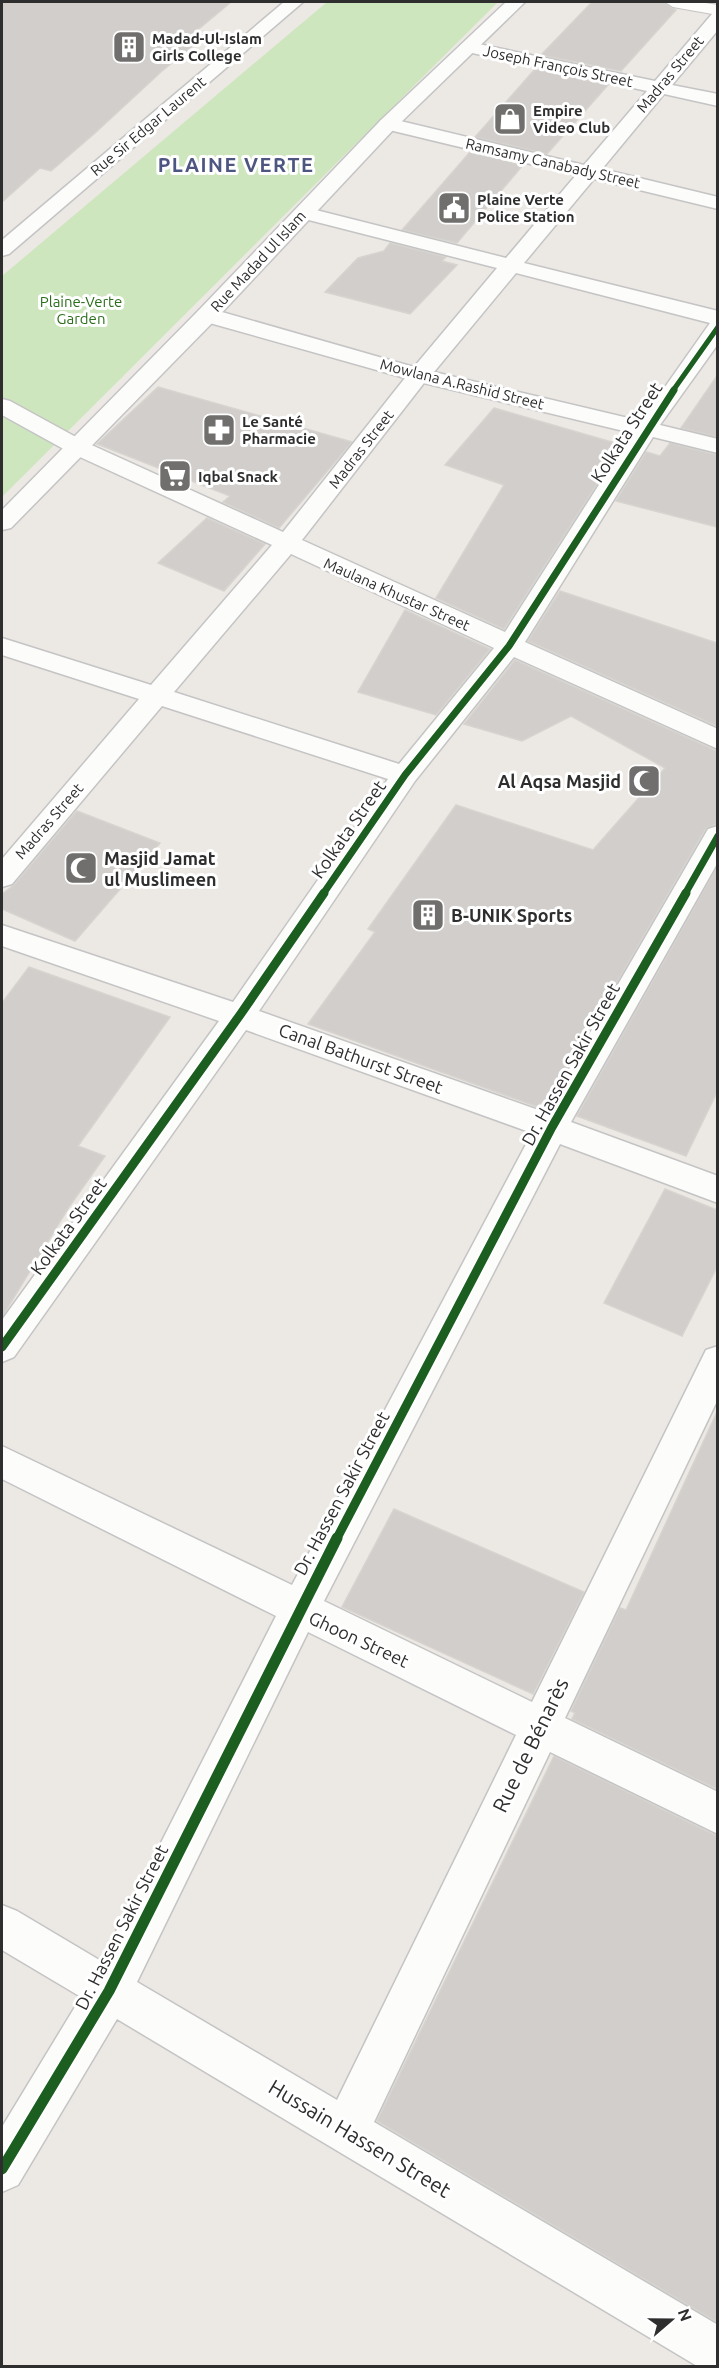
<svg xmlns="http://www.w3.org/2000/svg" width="719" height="2368" font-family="Ubuntu,sans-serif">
<rect width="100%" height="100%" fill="#ece8e4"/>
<path fill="#cee6be" d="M327,2H498L2,497V276Z"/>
<g fill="#d1cecb" stroke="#d7d4d0" stroke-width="1.5">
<path d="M2,2H231L194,33L205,36L162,71L95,133L51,171L40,168L2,202Z"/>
<path d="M592,2H663L676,10L621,71L541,55Z"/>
<path d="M535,69L608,85L547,154L475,137Z"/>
<path d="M470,152L523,165L457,243L402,230Z"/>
<path d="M390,243L446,257L442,261L457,265L410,314L325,292L358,258L384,251Z"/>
<path d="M717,376V437L681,428Z"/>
<path d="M158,387L352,442L279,528L223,502L230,496L97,444Z"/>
<path d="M494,408L622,445L504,629L436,598L504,485L445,465Z"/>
<path d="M670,443L717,455V527L616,501L646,452L660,456Z"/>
<path d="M207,518L265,544L224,591L158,563Z"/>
<path d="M560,591L717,643V726L528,641Z"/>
<path d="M405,610L490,649L436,715L358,692Z"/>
<path d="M515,660L717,751V824L706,828L546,1105L540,1103L538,1107L308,1024L375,932L368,929L456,805L593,850L665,768L571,716L522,741L464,724Z"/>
<path d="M77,811L160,843L75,941L2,909V894L14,885Z"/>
<path d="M717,867V1092L686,1156L577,1116Z"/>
<path d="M29,967L170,1017L78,1146L105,1156L69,1207L2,1317V1003Z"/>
<path d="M665,1189L717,1210V1267L682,1336L604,1303Z"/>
<path d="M717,1412V1789L572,1719L575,1713L571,1711L620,1608L626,1610Z"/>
<path d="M394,1509L584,1592L533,1694L342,1607Z"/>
<path d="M554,1756L717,1836V2322L377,2121Z"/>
</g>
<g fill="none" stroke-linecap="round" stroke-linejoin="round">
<defs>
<path id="service" d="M665,2H699L718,5V15L673,7Z"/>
<path id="minor" d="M718,13V30L672,85L718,94V106L664,94L602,169L718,197V209L594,179L524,263L718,311V344L660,425L718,439V453L653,437L525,642L718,729V749L514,657L415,781L259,1011L544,1112L704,836L708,829L718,826V862L571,1122L718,1176V1203L560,1144L324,1601L532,1702L706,1350L718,1346V1399L565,1718L718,1792V1834L550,1752L374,2122L718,2325V2366H697L117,2019L18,2185L2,2192V2127L81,1997L2,1950V1905L17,1911L101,1961L276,1616L2,1479V1446L292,1585L532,1133L246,1030L14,1357L2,1362V1320L219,1021L2,946V925L233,1002L388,779L162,706L12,884L2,887V859L139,699L2,655V638L151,685L272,545L69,452L2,415V399L10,401L85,442L283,532L405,378L199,320L196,315L199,310H215L414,367L497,268L297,217L294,213L297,209L304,207L506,258L576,175L381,128L378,124L381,120L388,118L584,165L647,91L463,51L460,47L463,43L469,42L655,81L712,14ZM516,273L710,323L641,421L434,372ZM424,383L632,433L505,632L302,540ZM291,554L494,648L399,764L174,692ZM308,1632L516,1735L337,2100L137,1982Z"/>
<g id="secondary">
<path d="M284,2H303L9,254L2,256V240Z"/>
<path d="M506,2H525L395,128L215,320L11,528L2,530V510L199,310L381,120Z"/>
</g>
</defs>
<use href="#service" stroke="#c5c4c5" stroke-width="2"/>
<use href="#minor" stroke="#c5c4c5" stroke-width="3"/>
<use href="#secondary" stroke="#c5c4c5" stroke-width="3"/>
<use href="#service" fill="#fcfcfb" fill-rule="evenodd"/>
<use href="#minor" fill="#fcfcfb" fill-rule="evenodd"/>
<use href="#secondary" fill="#fcfcfb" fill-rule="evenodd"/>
<defs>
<path id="cycleway-far3" d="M672,392L718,327"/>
<g id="cycleway-far2">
<path d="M323,894L405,775L509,646L674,390"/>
<path d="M685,894L718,836"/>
</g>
<g id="cycleway-far1">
<path d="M2,1347L240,1015L324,893"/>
<path d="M336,1540L552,1127L686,893"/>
</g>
<path id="cycleway" d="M2,2169L109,1991L337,1538"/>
</defs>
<use href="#cycleway-far3" stroke="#fff" stroke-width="8"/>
<use href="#cycleway-far2" stroke="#fff" stroke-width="10"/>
<use href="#cycleway-far1" stroke="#fff" stroke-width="13"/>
<use href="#cycleway" stroke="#fff" stroke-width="15"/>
<use href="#cycleway-far3" stroke="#1b5e20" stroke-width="5"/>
<use href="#cycleway-far2" stroke="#1b5e20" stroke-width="7"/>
<use href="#cycleway-far1" stroke="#1b5e20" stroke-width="9"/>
<use href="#cycleway" stroke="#1b5e20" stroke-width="11"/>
</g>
<defs>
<symbol id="building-square" viewBox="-11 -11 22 22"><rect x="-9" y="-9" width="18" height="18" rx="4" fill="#706f6e" stroke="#fff"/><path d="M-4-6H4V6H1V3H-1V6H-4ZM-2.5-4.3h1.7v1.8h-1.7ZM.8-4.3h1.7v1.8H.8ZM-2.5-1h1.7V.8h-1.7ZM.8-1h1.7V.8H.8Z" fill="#fff"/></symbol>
<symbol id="shop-square" viewBox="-11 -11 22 22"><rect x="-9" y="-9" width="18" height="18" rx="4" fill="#706f6e" stroke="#fff"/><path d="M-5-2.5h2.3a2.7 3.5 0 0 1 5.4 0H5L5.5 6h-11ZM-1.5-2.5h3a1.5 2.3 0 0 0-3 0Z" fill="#fff"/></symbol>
<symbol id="civic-square" viewBox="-11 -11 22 22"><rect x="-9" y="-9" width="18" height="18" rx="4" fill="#706f6e" stroke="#fff"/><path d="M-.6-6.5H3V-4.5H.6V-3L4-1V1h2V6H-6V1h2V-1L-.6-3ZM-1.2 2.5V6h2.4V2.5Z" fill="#fff"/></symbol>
<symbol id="pharmacy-square" viewBox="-11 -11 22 22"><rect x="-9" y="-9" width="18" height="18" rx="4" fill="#706f6e" stroke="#fff"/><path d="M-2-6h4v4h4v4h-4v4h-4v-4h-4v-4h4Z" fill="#fff"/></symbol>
<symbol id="supermarket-square" viewBox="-11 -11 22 22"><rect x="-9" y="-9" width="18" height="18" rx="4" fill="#706f6e" stroke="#fff"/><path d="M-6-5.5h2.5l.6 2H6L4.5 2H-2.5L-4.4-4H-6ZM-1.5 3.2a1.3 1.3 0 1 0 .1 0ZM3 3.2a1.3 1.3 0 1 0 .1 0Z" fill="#fff"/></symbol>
<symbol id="mosque-square" viewBox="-11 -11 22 22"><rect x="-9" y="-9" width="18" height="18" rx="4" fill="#706f6e" stroke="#fff"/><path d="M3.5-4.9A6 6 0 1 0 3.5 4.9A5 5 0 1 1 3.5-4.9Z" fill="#fff"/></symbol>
</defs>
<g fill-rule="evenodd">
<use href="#building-square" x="110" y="28" width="38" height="38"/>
<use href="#shop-square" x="491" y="100" width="38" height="38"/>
<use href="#civic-square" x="435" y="189" width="38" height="38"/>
<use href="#pharmacy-square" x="200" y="411" width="38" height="38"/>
<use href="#supermarket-square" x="156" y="457" width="38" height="38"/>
<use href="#mosque-square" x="625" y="762" width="38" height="38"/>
<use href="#mosque-square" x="62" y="849" width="38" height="38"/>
<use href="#building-square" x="409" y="896" width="38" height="38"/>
</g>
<g text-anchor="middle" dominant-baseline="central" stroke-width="6" stroke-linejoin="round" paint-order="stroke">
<g font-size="15" font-weight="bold" fill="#2e2e2e" stroke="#fff" text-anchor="start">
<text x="152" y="38">Madad-Ul-Islam<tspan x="152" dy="17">Girls College</tspan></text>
<text x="533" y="110">Empire<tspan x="533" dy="17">Video Club</tspan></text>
<text x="477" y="199">Plaine Verte<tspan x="477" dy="17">Police Station</tspan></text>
<text x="242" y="421">Le Santé<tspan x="242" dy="17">Pharmacie</tspan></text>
<text x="198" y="476">Iqbal Snack</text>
</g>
<g font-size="15" fill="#2e2e2e" stroke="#fff">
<text transform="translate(558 66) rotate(12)">Joseph François Street</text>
<text transform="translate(670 74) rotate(-50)">Madras Street</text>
<text transform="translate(148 126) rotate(-40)">Rue Sir Edgar Laurent</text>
<text transform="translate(553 163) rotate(13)">Ramsamy Canabady Street</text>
<text transform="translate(258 261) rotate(-47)">Rue Madad Ul Islam</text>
<text transform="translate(462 384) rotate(14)">Mowlana A.Rashid Street</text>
<text transform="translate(361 449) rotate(-52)">Madras Street</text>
<text transform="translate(397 594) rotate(24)">Maulana Khustar Street</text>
<text transform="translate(49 821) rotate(-49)">Madras Street</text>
</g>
<g font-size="15" fill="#2c6e1b" stroke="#fff">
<text x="81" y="301">Plaine-Verte<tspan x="81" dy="17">Garden</tspan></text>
</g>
<g font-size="18" fill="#2e2e2e" stroke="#fff">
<text transform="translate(626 432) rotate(-57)">Kolkata Street</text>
<text transform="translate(348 829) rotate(-55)">Kolkata Street</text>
<text transform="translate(361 1058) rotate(20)">Canal Bathurst Street</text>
<text transform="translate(570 1064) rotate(-61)">Dr. Hassen Sakir Street</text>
<text transform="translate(68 1226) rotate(-54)">Kolkata Street</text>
<text transform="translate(341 1493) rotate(-62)">Dr. Hassen Sakir Street</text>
<text transform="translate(359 1639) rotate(25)">Ghoon Street</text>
<text transform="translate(121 1927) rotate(-63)">Dr. Hassen Sakir Street</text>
</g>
<g font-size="18" font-weight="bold" fill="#2e2e2e" stroke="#fff" text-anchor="start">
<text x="621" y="781" text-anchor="end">Al Aqsa Masjid</text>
<text x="104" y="858">Masjid Jamat<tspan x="104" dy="21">ul Muslimeen</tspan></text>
<text x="451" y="915">B-UNIK Sports</text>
</g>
<g font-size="20" font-weight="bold" letter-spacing="1.5" fill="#4d5680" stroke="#fff">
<text x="236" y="164">PLAINE VERTE</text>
</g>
<g font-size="21" fill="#2e2e2e" stroke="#fff">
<text transform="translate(530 1745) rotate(-64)">Rue de Bénarès</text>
<text transform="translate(360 2138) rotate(31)">Hussain Hassen Street</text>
</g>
</g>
<rect width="719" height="2368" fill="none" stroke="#2e2e2e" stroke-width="6"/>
<g transform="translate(671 2320) rotate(70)" stroke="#ffffff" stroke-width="4.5" paint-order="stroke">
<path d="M0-4.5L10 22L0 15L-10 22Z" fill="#2e2e2e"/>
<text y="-9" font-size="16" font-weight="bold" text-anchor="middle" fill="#2e2e2e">N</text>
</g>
</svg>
